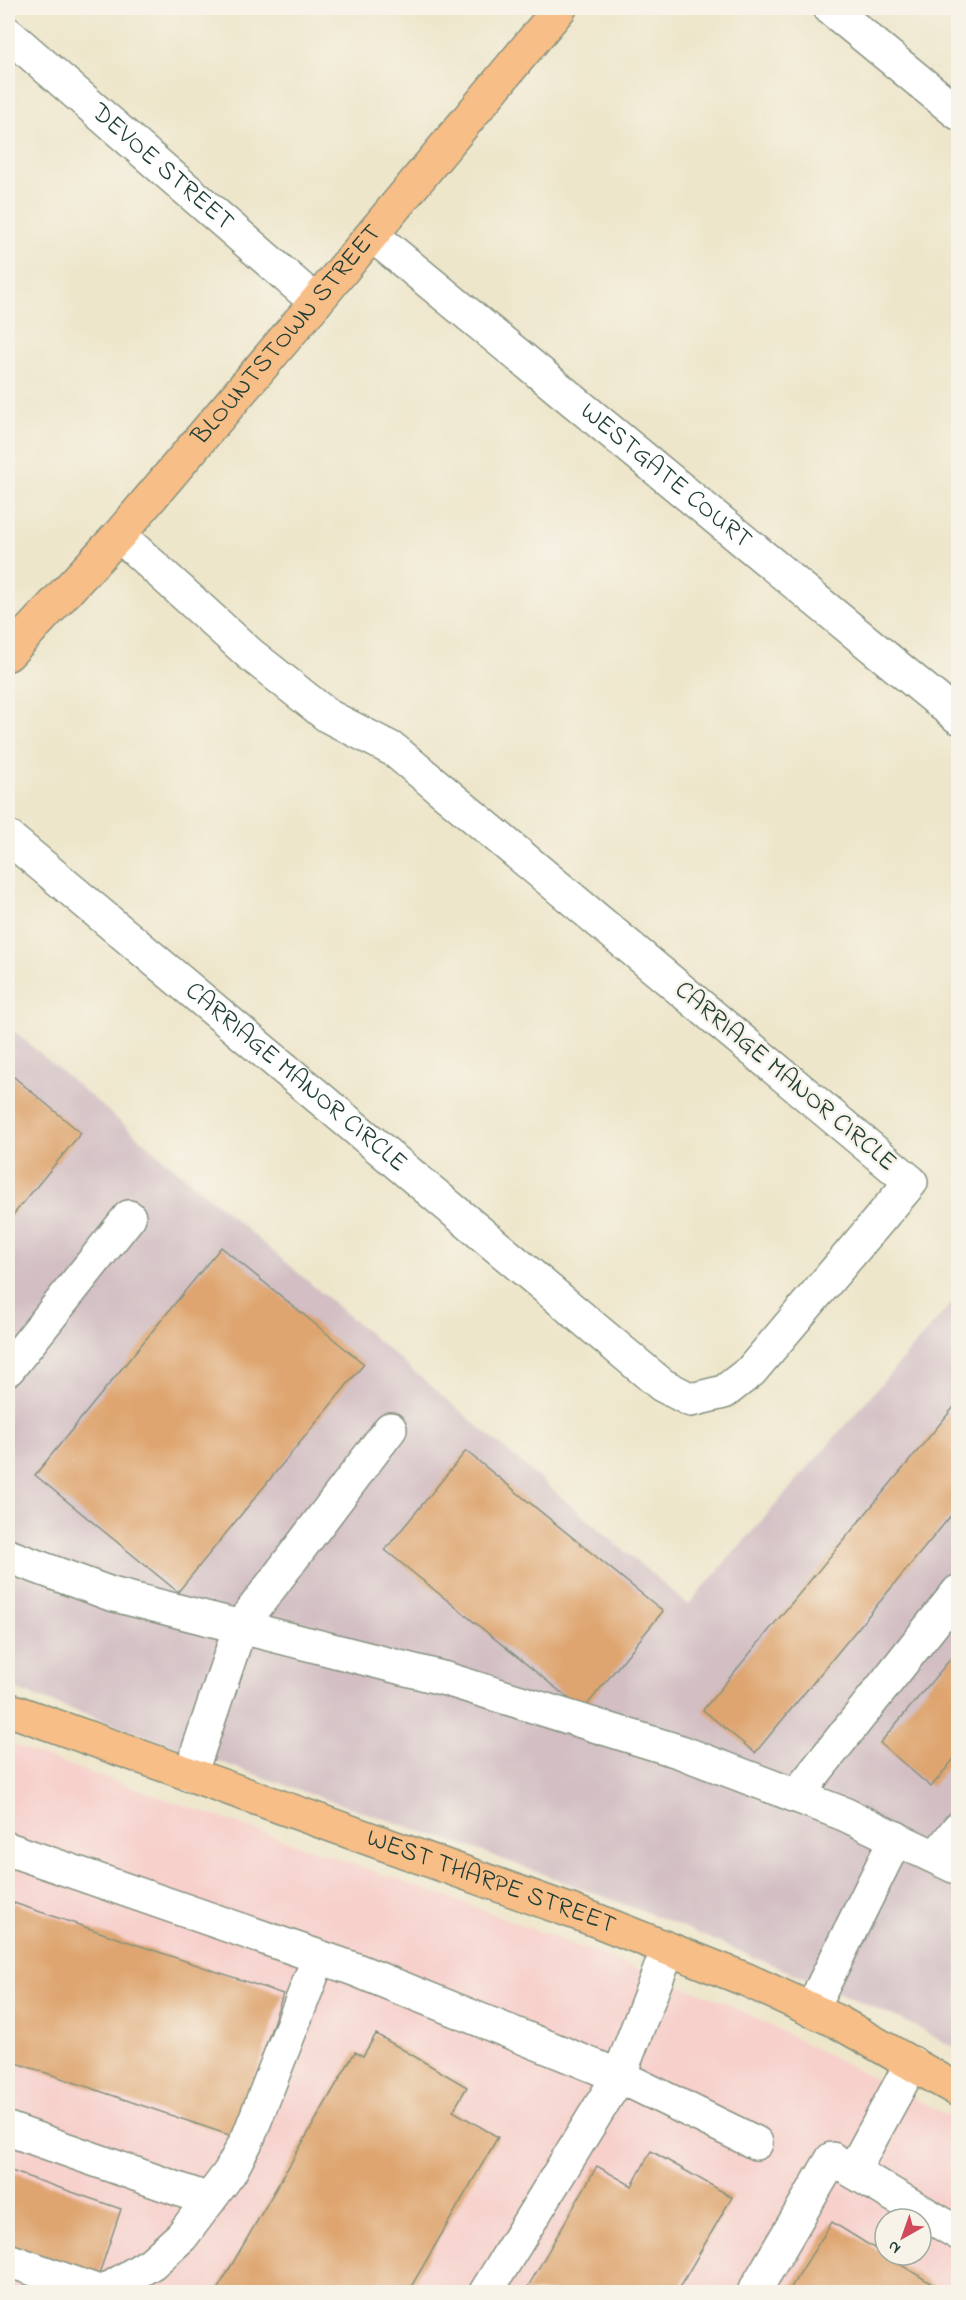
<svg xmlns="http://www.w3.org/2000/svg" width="966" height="2300" font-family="'Indie Flower',sans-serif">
<rect width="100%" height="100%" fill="#f7f3e8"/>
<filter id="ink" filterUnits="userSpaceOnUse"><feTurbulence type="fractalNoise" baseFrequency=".0167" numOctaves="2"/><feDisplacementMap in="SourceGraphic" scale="12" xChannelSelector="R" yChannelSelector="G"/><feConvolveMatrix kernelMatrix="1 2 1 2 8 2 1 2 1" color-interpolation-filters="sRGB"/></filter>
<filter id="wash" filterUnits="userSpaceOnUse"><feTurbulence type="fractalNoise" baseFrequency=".008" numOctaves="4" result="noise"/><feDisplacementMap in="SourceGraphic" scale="24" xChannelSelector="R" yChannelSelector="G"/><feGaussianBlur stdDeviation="1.35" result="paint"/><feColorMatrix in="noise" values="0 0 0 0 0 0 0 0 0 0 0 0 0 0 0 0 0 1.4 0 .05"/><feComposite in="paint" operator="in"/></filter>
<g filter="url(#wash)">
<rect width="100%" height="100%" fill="#eee6cb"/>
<path fill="#f7d0cc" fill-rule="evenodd" d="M8,1742L31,1752L467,1904L722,2001L958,2121V2292H8ZM885,2219H921V2255H885Z"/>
<path fill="#d2bec3" d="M8,1026L688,1605L958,1296V2050L903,2020L659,1917L475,1849L319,1797L8,1687Z"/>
<g id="blocks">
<g fill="#dea570">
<path d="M8,1072L81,1133L8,1221Z"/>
<path d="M221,1247L364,1364L178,1592L35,1475Z"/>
<path d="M958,1402V1507L755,1753L703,1710Z"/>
<path d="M466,1451L663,1611L583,1710L385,1550Z"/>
<path d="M958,1650V1754L931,1787L880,1743Z"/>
<path d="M8,1901L283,1994L235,2137L8,2060Z"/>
<path d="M376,2034L467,2087L453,2111L498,2137L408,2292H216L355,2052L363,2056Z"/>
<path d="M651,2151L732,2197L677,2292H525L597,2166L632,2186Z"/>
<path d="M8,2170L121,2209L97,2280L8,2250Z"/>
<path d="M832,2222L945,2292H788Z"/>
</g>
</g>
</g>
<g filter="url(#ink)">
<use href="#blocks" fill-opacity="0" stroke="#869280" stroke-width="1.5"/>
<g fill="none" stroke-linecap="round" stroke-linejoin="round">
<defs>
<g id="minor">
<path d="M830,8L958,113"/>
<path id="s1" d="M8,34L316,302"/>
<path id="s2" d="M372,235L958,717"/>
<path id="s3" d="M8,837L662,1385L691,1400L724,1392L751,1371L911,1182L394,750L328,716L250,654L119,535"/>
<path d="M8,1369L129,1217"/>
<path d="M8,1556L111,1594L446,1679L681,1752L844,1814L958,1868"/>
<path d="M190,1775L240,1627L390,1429"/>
<path d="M796,1796L958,1592"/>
<path d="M8,1849L354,1969L619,2076L756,2143"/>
<path d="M936,1857L958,1829"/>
<path d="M811,2010L896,1838"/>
<path d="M8,2129L209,2200"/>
<path d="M853,2171L912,2063"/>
<path d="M8,2260L99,2292"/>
<path d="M104,2292L152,2263L182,2236L230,2172L248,2138L319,1957"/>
<path d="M486,2292L619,2076L668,1949"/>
<path d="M754,2292L832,2159L958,2233"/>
</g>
<g id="major">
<path id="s4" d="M8,654L119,535L316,302L560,8"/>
<path id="s5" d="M8,1709L593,1919L747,1980L838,2022L958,2090"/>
</g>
</defs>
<use href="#minor" stroke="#869280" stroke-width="36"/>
<use href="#major" stroke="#869280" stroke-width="36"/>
<use href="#minor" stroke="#fff" stroke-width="33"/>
<use href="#major" stroke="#f7be87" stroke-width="33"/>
</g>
</g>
<g text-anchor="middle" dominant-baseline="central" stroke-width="5" stroke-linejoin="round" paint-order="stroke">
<g font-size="26" fill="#1f3d34" stroke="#f7f3e8">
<text stroke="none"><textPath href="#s1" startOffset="204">DEVOE STREET</textPath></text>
<text stroke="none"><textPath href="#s4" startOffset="424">BLOUNTSTOWN STREET</textPath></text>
<text stroke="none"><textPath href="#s2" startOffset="380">WESTGATE COURT</textPath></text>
<text transform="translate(785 1077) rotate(40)">CARRIAGE MANOR CIRCLE</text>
<text stroke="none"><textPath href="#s3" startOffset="375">CARRIAGE MANOR CIRCLE</textPath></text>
<text stroke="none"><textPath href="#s5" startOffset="513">WEST THARPE STREET</textPath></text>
</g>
</g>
<rect width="966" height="2300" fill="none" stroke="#f7f3e8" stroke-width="30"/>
<g transform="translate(903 2237) rotate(220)"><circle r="28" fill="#f7f3e8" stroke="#a1aaa0" stroke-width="1.5"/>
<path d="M0-4.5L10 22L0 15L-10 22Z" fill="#d1495b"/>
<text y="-9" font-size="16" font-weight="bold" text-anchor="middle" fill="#1f3d34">N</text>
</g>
</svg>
